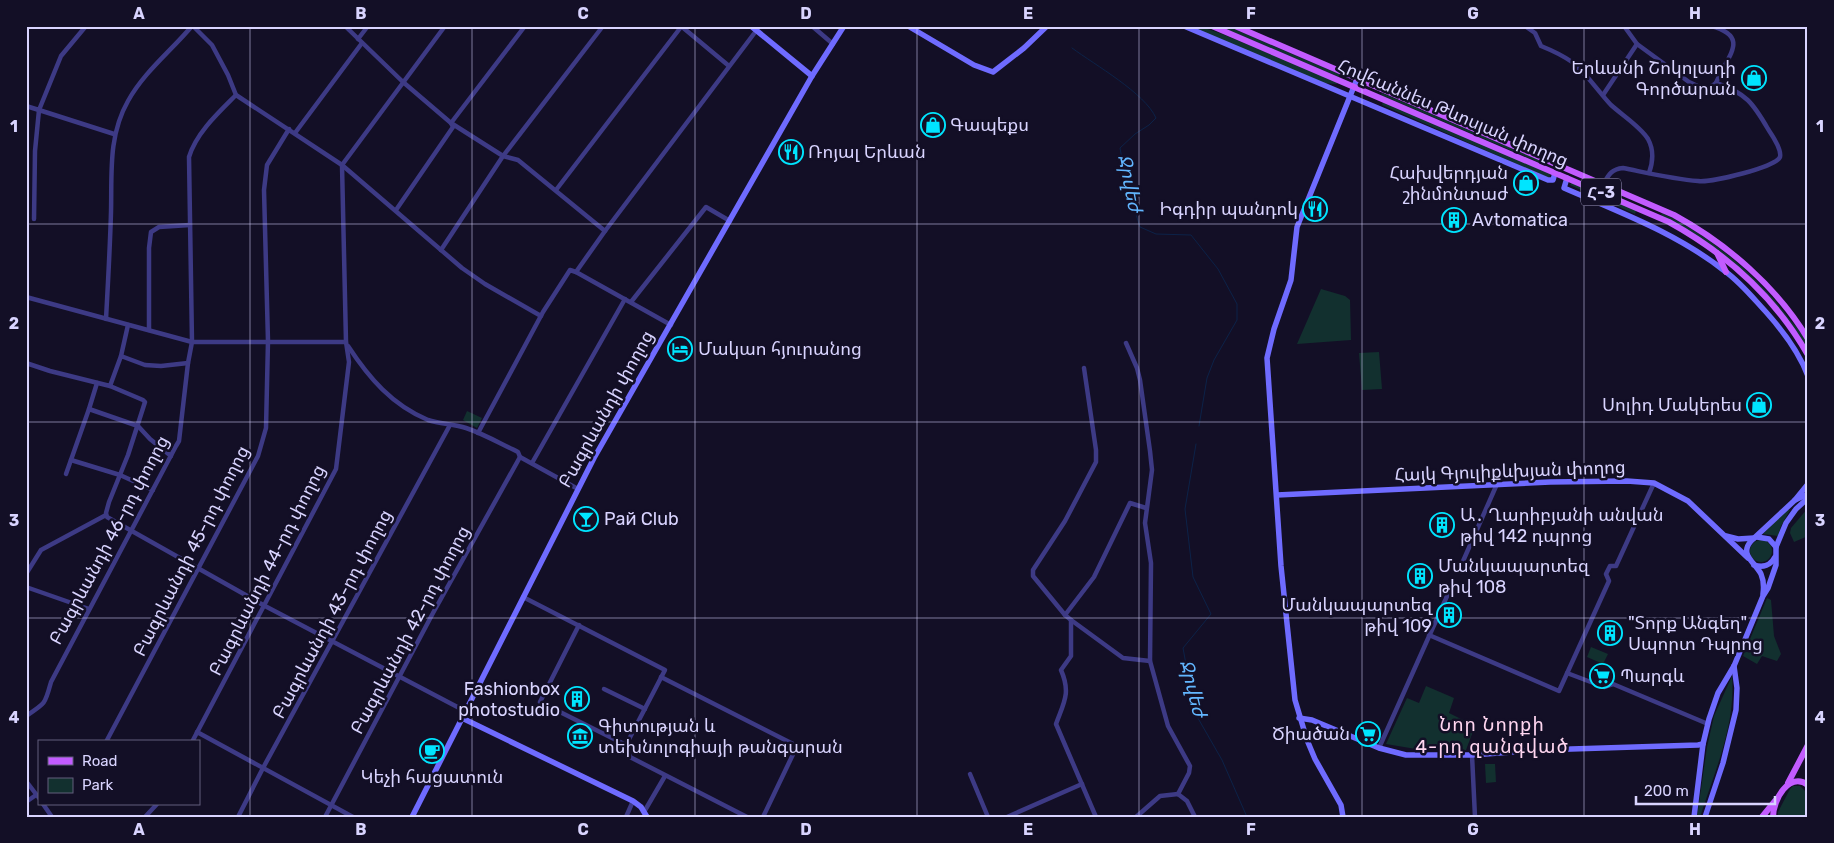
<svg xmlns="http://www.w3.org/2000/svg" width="1834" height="843" font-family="Rubik,'Noto Sans Armenian',sans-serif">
<rect width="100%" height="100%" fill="#130f26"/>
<g fill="#12302f">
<path d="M1189,26H1199L1222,34L1336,81L1337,84L1321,83Z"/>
<path d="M1219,26H1227L1339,74V77Z"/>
<path d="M1382,93L1544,162L1543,164L1381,95Z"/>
<path d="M1383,102L1551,173L1549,178L1382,105Z"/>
<path d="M1572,182L1637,209L1635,214L1570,185Z"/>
<path d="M1662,213C1713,238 1757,275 1791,321C1798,329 1808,339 1808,350L1767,294L1677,224L1661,215Z"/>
<path d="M1321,289L1345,296L1350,300L1351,340L1297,344Z"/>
<path d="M1379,352L1382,389L1362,390L1359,353Z"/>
<path d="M467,411L482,418L477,428L463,420Z"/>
<path d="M1808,508V536L1794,542L1790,533L1791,528Z"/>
<path d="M1787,510H1790L1781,526L1778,536L1763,534Z"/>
<circle cx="1761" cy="551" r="11"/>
<path d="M1767,598L1771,600L1774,636L1781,654L1777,661L1762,656L1757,664L1743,656Z"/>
<path d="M1591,647L1608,654L1603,664L1587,657Z"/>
<path d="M1732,676C1736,724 1715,771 1700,817H1697L1707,747L1714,716Z"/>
<path d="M1426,686L1454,698L1449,713L1475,726L1466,750H1422L1386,744L1407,698L1419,703Z"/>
<path d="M1485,764H1495L1496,782L1486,783Z"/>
<path d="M1793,786H1800L1807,793L1805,817H1778V812L1790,789Z"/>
</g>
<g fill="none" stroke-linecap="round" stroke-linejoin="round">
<g stroke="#0c2248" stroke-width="1">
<path d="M1072,48C1095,65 1145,93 1156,118L1149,125L1135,134L1120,148L1127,186L1140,227L1156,234L1191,235L1218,269L1237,304V320L1214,360L1207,378L1199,426"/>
<path d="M1196,444L1185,509L1193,577L1211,614L1183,648L1195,713L1222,760L1247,817"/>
</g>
<g stroke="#3d3a85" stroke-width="4.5">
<path d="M193,26L212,45L228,75L236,95L342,165L462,268L485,284L541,316"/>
<path d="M345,26L403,82L451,123L503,156L518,160L605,231L576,272L671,325"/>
<path d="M681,26L729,66"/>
<path d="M812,26L833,44"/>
<path d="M1525,26L1535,33L1541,46C1551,50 1562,55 1572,62C1587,74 1598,91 1611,105C1622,115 1641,127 1648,139C1654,150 1653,162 1649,173"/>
<path d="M1624,26L1637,44L1689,82L1704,89L1710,87L1716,83"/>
<path d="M1711,26C1752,37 1726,57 1716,83"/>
<path d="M26,29L28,26"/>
<path d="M358,39L368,26"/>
<path d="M1603,95L1637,44"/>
<path d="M26,106L39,110L61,56L86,26"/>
<path d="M295,133L362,43"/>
<path d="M1604,183C1609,174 1612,169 1623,168C1648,173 1673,179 1698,181C1710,183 1777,167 1780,157C1782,149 1772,135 1768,129C1753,103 1746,93 1716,83"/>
<path d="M556,190L681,27"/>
<path d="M396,210L453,127L451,123L525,26"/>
<path d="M34,219L35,151L39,110L114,134"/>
<path d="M605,231L756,31"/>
<path d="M441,250L503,156L603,26"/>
<path d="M26,297L192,342L189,157C196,133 219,112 236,95"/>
<path d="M631,302L706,207L730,221"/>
<path d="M106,319C108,283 110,248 111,212C112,174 108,136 128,101C144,72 171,51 192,26"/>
<path d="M149,330V248L151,232L159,227L190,225"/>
<path d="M1126,343L1137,368L1140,380L1150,451L1152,470L1145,523L1151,563L1150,661L1168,726L1190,766L1189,773L1178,794"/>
<path d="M348,346C369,378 392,405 428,420C440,424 454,424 466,428C484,434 501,444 518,452L520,457L578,489"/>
<path d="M121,356L128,325"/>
<path d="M26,363L50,371L110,386L121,356L145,365L161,366L188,363L192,342H346"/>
<path d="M1084,368L1096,450V462L1065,521L1033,570V576L1065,615L1071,620L1123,658L1150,661"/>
<path d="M110,386L143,400L145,402L128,455L109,502L106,513L107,517L265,606L465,711"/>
<path d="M89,409L97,383"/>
<path d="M478,433L543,312L570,270L576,272"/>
<path d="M71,460L120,475L153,490"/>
<path d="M532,463L625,299"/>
<path d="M66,474L89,409L138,426L150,439L171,456"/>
<path d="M1460,568L1497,484"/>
<path d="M26,574L41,550L106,515"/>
<path d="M26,587L89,609"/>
<path d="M523,597L665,670L626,745"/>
<path d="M1065,615L1094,577L1130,503L1146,508"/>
<path d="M1071,620V656L1061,670C1071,693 1064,702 1056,724L1096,817"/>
<path d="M579,625L540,702L626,745L630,757L747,817"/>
<path d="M1429,635L1559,691L1609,581L1606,574L1610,566H1616L1654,483"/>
<path d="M1567,673L1604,687L1613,684L1708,724"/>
<path d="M661,677L797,746L763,817"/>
<path d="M604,689L645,709"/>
<path d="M26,716C46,703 45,704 51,682L176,446L179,441L188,363"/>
<path d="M197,732L353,817"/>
<path d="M106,742L258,456L266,428L268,341L264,190L267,165L289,129"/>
<path d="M192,742L336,469L349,362L346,342L342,165L445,26"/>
<path d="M1379,748L1452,585"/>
<path d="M1472,755L1475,817"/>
<path d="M970,774L988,817"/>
<path d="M26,781L39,798"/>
<path d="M1178,794L1187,801L1195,817"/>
<path d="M26,802L36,795"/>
<path d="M43,804L52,817"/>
<path d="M644,812L665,776"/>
<path d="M145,817L157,804"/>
<path d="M238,817L263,768L450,425"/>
<path d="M325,817L433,613L520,457"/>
<path d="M626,817L633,801"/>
<path d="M1007,817L1082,784"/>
<path d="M1136,817L1160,796L1178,794"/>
</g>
<g stroke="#6f6bff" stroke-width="5.5">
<path d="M751,26L812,76"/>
<path d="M908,26L974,65L993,72L1024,48L1047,26"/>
<path d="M1184,26L1548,180H1553L1555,173"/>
<path d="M1567,178L1564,188C1619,212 1677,233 1726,272C1741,283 1753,298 1766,312C1783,331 1799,352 1808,376"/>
<path d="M1277,495L1550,482L1627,481L1654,483L1688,501L1748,558"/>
<path d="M1795,500L1808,494"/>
<path d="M1726,536L1738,539L1754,538"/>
<path d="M1757,537L1769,539L1776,547"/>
<path d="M1754,565C1763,568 1771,565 1775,557"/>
<path d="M1763,594C1764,587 1764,581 1761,574C1755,562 1739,555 1751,541L1795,500L1808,484"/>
<path d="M462,718L633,801L641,807L647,817"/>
<path d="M1299,718L1312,720L1379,748L1406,755H1472L1540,750L1698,745L1703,744"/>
<path d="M412,817L594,458L812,76L844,26"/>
<path d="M1343,817L1341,805L1315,759L1307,740L1295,700L1281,566L1267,358L1274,329L1291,280L1297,227L1357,79"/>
<path d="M1694,817L1703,744L1709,719L1718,693L1734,666L1763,596L1768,588L1776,565V547L1786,523L1796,509L1808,498"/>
<path d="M1705,817L1723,763L1736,710L1737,688L1734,666"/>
</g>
<g stroke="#c25bff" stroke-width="6">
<path d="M1212,26L1669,222C1727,254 1775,297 1808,355"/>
<path d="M1235,26L1674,215C1727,244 1777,287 1808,339"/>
<path d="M1717,253L1726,272"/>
<path d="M1788,783L1808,745"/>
<path d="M1762,817L1775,801"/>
<path d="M1773,817C1773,800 1789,771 1808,785"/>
</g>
</g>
<path fill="none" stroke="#d9d4ff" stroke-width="1" stroke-opacity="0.55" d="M250,26V817M472,26V817M695,26V817M917,26V817M1139,26V817M1362,26V817M1584,26V817M26,224H1808M26,422H1808M26,618H1808"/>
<defs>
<symbol id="shop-ring" viewBox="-11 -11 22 22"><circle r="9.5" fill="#130f26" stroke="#00e5ff" stroke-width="1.5"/><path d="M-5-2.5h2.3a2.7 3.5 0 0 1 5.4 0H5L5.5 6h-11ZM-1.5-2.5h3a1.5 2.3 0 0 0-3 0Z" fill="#00e5ff"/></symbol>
<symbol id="restaurant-ring" viewBox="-11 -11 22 22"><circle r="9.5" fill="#130f26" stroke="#00e5ff" stroke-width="1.5"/><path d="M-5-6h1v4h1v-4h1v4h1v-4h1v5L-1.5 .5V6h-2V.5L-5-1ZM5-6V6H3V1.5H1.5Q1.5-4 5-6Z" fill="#00e5ff"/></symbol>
<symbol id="building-ring" viewBox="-11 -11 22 22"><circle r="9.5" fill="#130f26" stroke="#00e5ff" stroke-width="1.5"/><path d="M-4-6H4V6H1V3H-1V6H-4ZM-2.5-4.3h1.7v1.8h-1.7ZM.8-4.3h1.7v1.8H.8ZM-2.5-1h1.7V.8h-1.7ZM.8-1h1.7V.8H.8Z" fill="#00e5ff"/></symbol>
<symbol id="hotel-ring" viewBox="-11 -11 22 22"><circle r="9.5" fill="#130f26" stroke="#00e5ff" stroke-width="1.5"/><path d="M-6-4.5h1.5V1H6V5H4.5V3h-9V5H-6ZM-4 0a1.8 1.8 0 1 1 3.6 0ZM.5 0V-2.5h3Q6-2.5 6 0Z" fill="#00e5ff"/></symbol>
<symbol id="bar-ring" viewBox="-11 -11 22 22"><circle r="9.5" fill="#130f26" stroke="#00e5ff" stroke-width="1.5"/><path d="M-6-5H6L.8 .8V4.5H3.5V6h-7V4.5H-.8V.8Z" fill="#00e5ff"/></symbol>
<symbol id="supermarket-ring" viewBox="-11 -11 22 22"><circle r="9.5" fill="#130f26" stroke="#00e5ff" stroke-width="1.5"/><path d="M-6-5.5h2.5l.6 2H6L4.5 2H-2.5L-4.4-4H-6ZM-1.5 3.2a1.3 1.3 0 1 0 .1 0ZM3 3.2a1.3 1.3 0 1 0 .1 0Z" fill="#00e5ff"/></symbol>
<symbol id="museum-ring" viewBox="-11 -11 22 22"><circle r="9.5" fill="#130f26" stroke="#00e5ff" stroke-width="1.5"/><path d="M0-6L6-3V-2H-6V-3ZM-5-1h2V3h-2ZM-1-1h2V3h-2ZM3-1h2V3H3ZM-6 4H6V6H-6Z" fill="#00e5ff"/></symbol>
<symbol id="cafe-ring" viewBox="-11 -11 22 22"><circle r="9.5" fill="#130f26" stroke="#00e5ff" stroke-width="1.5"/><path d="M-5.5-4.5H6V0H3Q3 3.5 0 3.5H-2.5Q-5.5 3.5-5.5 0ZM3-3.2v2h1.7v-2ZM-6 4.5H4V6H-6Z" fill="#00e5ff"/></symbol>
</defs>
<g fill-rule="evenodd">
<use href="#shop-ring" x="1740" y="64" width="28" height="28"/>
<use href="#shop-ring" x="919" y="111" width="28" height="28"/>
<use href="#restaurant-ring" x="777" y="138" width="28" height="28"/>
<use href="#shop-ring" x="1512" y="169" width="28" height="28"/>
<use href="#restaurant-ring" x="1301" y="195" width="28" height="28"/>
<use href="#building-ring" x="1440" y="206" width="28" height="28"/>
<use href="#hotel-ring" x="666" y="335" width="28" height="28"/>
<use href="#shop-ring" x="1745" y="391" width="28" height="28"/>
<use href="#bar-ring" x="572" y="505" width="28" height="28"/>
<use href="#building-ring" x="1428" y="511" width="28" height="28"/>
<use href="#building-ring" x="1406" y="562" width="28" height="28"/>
<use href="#building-ring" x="1435" y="601" width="28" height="28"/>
<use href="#building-ring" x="1596" y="619" width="28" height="28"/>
<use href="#supermarket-ring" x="1588" y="662" width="28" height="28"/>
<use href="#building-ring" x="563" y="685" width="28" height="28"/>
<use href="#supermarket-ring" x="1354" y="720" width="28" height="28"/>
<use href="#museum-ring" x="566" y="722" width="28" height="28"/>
<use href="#cafe-ring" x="418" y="737" width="28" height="28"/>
</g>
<g text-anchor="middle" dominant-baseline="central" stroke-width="5" stroke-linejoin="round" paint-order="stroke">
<rect fill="#130f26" stroke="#9e99be" stroke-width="1" x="1581" y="178.5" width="40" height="27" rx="4"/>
<g font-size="16" font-weight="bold" fill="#d9d4ff">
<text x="1601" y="192">Հ-3</text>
</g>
<g font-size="18" fill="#d9d4ff" stroke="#130f26" text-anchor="start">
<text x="1736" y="68" text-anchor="end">Երևանի Շոկոլադի<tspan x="1736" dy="21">Գործարան</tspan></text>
<text x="950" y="125">Գապեքս</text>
<text x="808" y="152">Ռոյալ Երևան</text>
<text x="1508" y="173" text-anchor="end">Հախվերդյան<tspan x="1508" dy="21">շինմոնտաժ</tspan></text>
<text x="1298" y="209" text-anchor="end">Իգդիր պանդոկ</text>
<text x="1472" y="220">Avtomatica</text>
<text x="698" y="349">Մակաո հյուրանոց</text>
<text x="1742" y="405" text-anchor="end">Սոլիդ Մակերես</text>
<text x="1460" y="515">Ա․ Ղարիբյանի անվան<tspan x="1460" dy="21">թիվ 142 դպրոց</tspan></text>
<text x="604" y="519">Рай Club</text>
<text x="1438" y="566">Մանկապարտեզ<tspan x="1438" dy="21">թիվ 108</tspan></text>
<text x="1432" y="605" text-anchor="end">Մանկապարտեզ<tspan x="1432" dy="21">թիվ 109</tspan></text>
<text x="1628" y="623">"Տորք Անգեղ"<tspan x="1628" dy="21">Սպորտ Դպրոց</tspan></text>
<text x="1620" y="676">Պարգև</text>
<text x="560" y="689" text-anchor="end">Fashionbox<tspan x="560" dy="21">photostudio</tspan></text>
<text x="598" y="726">Գիտության և<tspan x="598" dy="21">տեխնոլոգիայի թանգարան</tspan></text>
<text x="1350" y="734" text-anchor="end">Ծիածան</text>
<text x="432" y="777" text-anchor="middle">Կեչի հացատուն</text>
</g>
<g font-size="18" fill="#d9d4ff" stroke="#130f26">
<text transform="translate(1453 113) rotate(23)">Հովհաննես Թևոսյան փողոց</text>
<text transform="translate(606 409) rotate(-61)">Բագրևանդի փողոց</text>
<text transform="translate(1510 471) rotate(-2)">Հայկ Գյուլիքևխյան փողոց</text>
<text transform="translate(109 540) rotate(-62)">Բագրևանդի 46-րդ փողոց</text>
<text transform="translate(191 551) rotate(-63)">Բագրևանդի 45-րդ փողոց</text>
<text transform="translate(267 570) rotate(-63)">Բագրևանդի 44-րդ փողոց</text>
<text transform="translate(332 614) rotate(-62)">Բագրևանդի 43-րդ փողոց</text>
<text transform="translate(410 630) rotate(-62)">Բագրևանդի 42-րդ փողոց</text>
</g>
<g font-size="19" font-style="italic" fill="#62b6ff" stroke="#130f26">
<text transform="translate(1130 183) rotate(79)">Ջրվեժ</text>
<text transform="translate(1193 688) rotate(76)">Ջրվեժ</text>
</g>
<g font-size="19" letter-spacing="1" fill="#ffd6f0" stroke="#130f26">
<text x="1492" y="724">Նոր Նորքի<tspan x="1492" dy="22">4-րդ զանգված</tspan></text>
</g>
</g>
<rect width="1834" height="843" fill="none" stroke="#130f26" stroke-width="55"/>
<rect x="38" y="740" width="162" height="65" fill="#130f26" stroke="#625e7d"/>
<rect x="48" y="757" width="25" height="8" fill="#c25bff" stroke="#625e7d"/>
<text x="82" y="766" font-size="15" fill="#d9d4ff">Road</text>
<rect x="48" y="778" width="25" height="15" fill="#12302f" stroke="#625e7d"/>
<text x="82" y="790" font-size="15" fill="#d9d4ff">Park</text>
<path d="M1636 796v8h139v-8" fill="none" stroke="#d9d4ff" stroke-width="2.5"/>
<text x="1644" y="796" font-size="15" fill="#d9d4ff" stroke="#130f26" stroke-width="4" paint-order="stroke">200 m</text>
<rect x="28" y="28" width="1778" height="788" fill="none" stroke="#d9d4ff" stroke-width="2"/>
<g font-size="16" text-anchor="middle" font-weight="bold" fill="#d9d4ff">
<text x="139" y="19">A</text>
<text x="361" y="19">B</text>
<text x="583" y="19">C</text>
<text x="806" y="19">D</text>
<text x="1028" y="19">E</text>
<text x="1251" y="19">F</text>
<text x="1473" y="19">G</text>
<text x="1695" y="19">H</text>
<text x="14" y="132">1</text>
<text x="1820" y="132">1</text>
<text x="14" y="329">2</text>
<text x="1820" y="329">2</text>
<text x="14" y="526">3</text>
<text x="1820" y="526">3</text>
<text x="14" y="723">4</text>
<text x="1820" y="723">4</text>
<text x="139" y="835">A</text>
<text x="361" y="835">B</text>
<text x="583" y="835">C</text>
<text x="806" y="835">D</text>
<text x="1028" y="835">E</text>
<text x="1251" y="835">F</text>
<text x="1473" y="835">G</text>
<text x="1695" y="835">H</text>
</g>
</svg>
